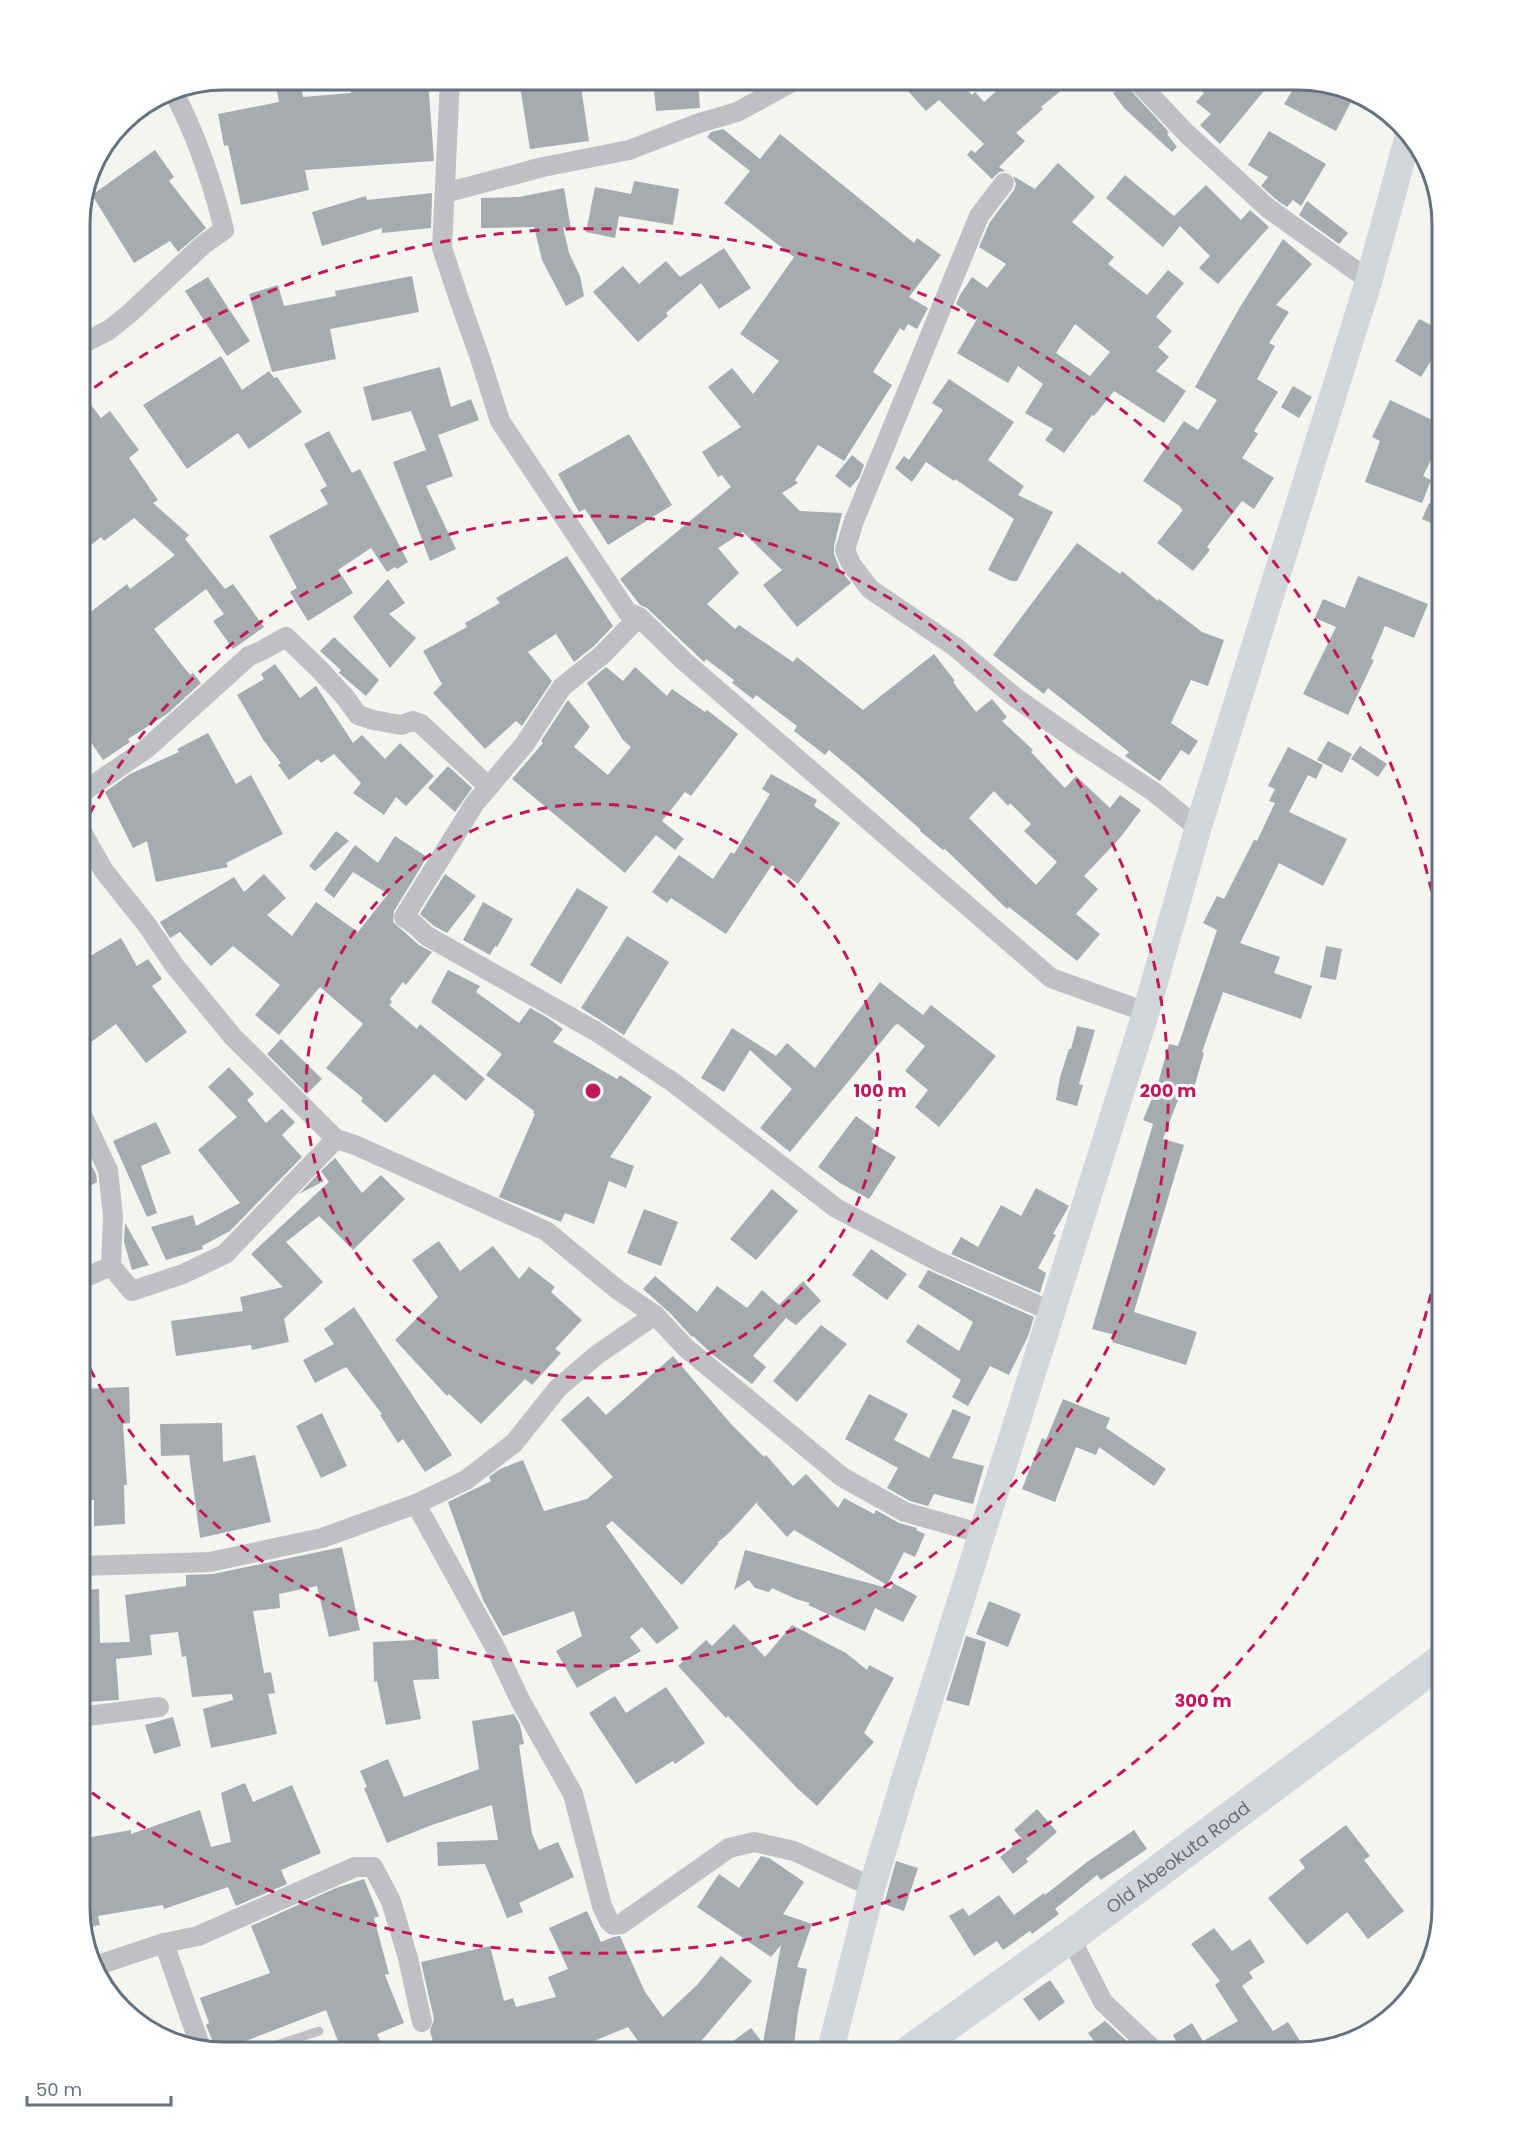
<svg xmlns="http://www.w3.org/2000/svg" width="1522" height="2132" font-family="Poppins,sans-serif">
<rect width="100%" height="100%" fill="#f4f4f1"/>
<g fill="#a6abb0" fill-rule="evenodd">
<path d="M275,80H300L303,97L351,93L350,80H428L434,161L305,170L309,190L241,205L228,145L224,146L218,114L279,102Z"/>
<path d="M519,80H580L589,141L530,149Z"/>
<path d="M653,80H698L700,108L656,111Z"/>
<path d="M898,80H959L972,95L975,92L984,102L1009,80H1074L1041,107L1043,109L1016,133L1025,141L999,167L1005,171L999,172L992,179L967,155L971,150L975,153L984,144L939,100L926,111Z"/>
<path d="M1187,80H1273L1220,144L1200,125L1211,114L1196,102L1204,93Z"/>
<path d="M1299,80H1307L1355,94L1336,131L1284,104Z"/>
<path d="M1125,84L1169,132L1167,134L1177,147L1172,152L1124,108L1113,93Z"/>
<path d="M723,129L760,159L780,134L914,243L917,238L941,255L909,297L928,308L917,329L908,324L904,331L900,328L873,372L892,385L844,461L818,445L795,480L798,483L782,493L800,511L842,513L834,546V554L840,569L851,583L797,627L763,585L782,570L743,532L718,548L739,573L707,604L735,629L739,625L793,662L797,657L863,710L934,654L955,681L953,682L976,712L992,699L1007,717L1002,721L1033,750L1031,752L1065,788L1076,776L1110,808L1120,795L1141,810L1119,839L1084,876L1098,889L1076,914L1100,934L1077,961L1009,907L1007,909L945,849L943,850L920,831L921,830L859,775L829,750L825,755L794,731L797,726L756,695L753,699L732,683L734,680L706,659L704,662L647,608L640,605L620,579L731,487L722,475L718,477L702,452L741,427L708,387L732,368L753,394L779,361L740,334L794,257L724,203L750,171L707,137L711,132ZM994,791L1008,806L1010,803L1031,824L1024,831L1057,862L1036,885L969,818Z"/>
<path d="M1269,131L1326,164L1301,206L1293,200L1287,207L1278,201L1261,186L1268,177L1248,165Z"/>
<path d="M155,150L174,177L169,181L206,228L178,252L170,241L134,263L92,195Z"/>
<path d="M1058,163L1095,197L1072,222L1114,257L1108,264L1147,295L1168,270L1184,283L1156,317L1172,331L1158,347L1169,357L1156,371L1186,391L1164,423L1114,391L1094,416L1092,415L1064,453L1045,440L1053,429L1025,413L1043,384L1018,366L1008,383L957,353L977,319L956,304L960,295L972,277L987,288L1006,264L979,247L990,222L1014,190L1016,184L1013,176L1035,189ZM1075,324L1110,352L1090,376L1056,353Z"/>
<path d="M1125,175L1174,216L1206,185L1241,220L1250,210L1269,227L1218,284L1199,268L1210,256L1180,226L1163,247L1106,198Z"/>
<path d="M634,181L679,189L673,225L619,216L615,238L586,232L595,187L631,194Z"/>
<path d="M564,188L571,229L563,227L569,253L580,276L584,296L566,306L542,260L534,227L481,228V198L519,197Z"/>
<path d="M432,193L431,228L382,233V228L322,246L312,212L366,196L367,200Z"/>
<path d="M1307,201L1348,233L1339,244L1299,215Z"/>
<path d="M1283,239L1312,264L1276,305L1289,312L1269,343L1275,346L1257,379L1278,392L1254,431L1258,434L1242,458L1274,478L1254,509L1242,501L1207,547L1210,550L1193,571L1157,543L1183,510L1180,508L1181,507L1143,481L1184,421L1198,430L1217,400L1195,387L1240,307Z"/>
<path d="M724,248L751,288L719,309L701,283L666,313L668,316L638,342L593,292L623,266L639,284L666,261L680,277Z"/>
<path d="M412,276L419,312L330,329L336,359L272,372L249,294L278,285L284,306L336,296L335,291Z"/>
<path d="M208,277L250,341L227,356L185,291Z"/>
<path d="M1419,319L1443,331V341L1421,377L1395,361Z"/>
<path d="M221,356L242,390L269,371L274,378L277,377L302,412L249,449L238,433L187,469L143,405Z"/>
<path d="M440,367L451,407L471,399L479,420L438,435L453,476L426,486L456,549L430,561L393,462L426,450L411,411L372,421L363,387Z"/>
<path d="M949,379L1014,422L988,460L1024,486L1018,495L1053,512L1017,581H1011L988,570L1014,519L955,479L954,481L926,462L912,482L895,468L904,456L909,460L943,410L932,403Z"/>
<path d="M1293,386L1312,397L1299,418L1281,407Z"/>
<path d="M80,390L101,418L110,411L139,450L129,458L158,500L153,503L189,535L185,539L225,589L233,584L264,627L233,649L213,621L224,614L206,589L154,629L190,675L193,673L201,683L167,714L128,739L130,742L103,760L80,726V620L127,584L130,589L175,555L134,518L104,541L101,537L80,554Z"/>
<path d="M1390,400L1443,425L1433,449L1436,450L1423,476L1431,480L1422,503L1365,482L1380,441L1372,437Z"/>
<path d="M329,431L352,473L360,469L408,562L397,569L395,567L387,572L371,548L338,570L353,593L308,621L290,592L297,588L269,536L328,504L320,490L327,486L304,444Z"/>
<path d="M629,434L672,505L608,545L585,509L579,512L558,474Z"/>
<path d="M852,455L864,465L859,478L850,488L835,476Z"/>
<path d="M1429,503L1443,509V528L1422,519Z"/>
<path d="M1077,543L1120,574L1122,571L1158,601L1159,599L1202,632L1224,640L1208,686L1191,680L1171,723L1198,741L1189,755L1181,750L1160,781L1125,756L1129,752L1048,688L1044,694L993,655Z"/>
<path d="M567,556L613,626L594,646L574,662L556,634L528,652L552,681L522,726L516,721L485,749L433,693L442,684L423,651L467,627L465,623L500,603L496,598Z"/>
<path d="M1358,576L1428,604L1414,638L1385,626L1371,659L1374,660L1348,715L1303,694L1336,627L1315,618L1323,599L1345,608Z"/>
<path d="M388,579L405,603L389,614L416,638L390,668L353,617Z"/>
<path d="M334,637L379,680L366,696L339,673L341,670L320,651Z"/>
<path d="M275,664L300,698L316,686L353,743L362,735L385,759L400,743L434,776L406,806L396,797L384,815L353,793L361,783L334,754L321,763L318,759L289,780L278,765L281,763L264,741L237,695L264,679L261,674Z"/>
<path d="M606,667L623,681L635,667L667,696L672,689L705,712L707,710L738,734L691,796L685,792L662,821L684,839L675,850L656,835L625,873L512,779L543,743L541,741L568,700L590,727L574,747L608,775L631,747L623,740L587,683Z"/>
<path d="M208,733L236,784L251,775L283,834L226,863L228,867L156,882L147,841L133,848L105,792L130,774L179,752L177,749Z"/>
<path d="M1328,741L1352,754L1342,773L1317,760Z"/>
<path d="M1360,746L1387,764L1378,777L1351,759Z"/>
<path d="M1288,747L1323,765L1316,779L1308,775L1289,812L1347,839L1323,886L1279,863L1240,943L1280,957L1274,973L1312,986L1301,1019L1223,992L1202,1052L1204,1053L1192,1095L1181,1092L1163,1139L1184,1145L1134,1312L1197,1332L1186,1365L1112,1342L1115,1335L1092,1329L1153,1124L1143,1120L1153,1096L1154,1097L1169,1044L1178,1046L1217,930L1203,923L1217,896L1224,899L1254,840L1257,841L1275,803L1269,801L1275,789L1268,786Z"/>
<path d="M448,766L472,788L455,812L428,788Z"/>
<path d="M771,774L817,800L814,806L840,823L798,884L772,865L726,934L671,898L667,903L652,892L679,855L713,879L731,852L734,854L770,794L762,789Z"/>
<path d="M336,831L349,841L315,871L309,866Z"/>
<path d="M395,836L427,857L394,911L393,922L419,945L432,952L406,985L403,982L390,999L392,1002L389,1005L417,1029L420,1024L485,1079L466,1101L434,1074L386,1123L361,1101L363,1098L326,1068L363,1024L320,987L279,1035L255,1015L280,985L233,946L211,966L180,932L170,938L160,922L234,877L244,892L264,874L286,898L267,915L292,936L316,902L358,932L388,894L353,872L334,898L324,890L355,845L378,863Z"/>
<path d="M445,874L476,896L447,933L434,926L420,914Z"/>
<path d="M577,888L608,907L561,984L530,965Z"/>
<path d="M483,902L513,919L497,947L495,946L490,955L463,940Z"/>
<path d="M627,936L669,962L624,1035L581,1008Z"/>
<path d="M121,938L137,966L148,959L162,979L152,986L187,1032L146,1063L116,1024L80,1050V962Z"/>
<path d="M1326,946L1342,949L1336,980L1320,977Z"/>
<path d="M448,970L480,986L476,992L519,1023L530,1008L548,1018L563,1029L553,1042L617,1079L620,1075L652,1097L610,1157L634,1166L626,1188L609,1181L594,1224L565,1213L561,1222L499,1197L535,1114L533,1113L534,1111L486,1075L502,1054L431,1002Z"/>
<path d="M880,982L923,1015L931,1005L996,1056L939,1127L915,1107L928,1090L905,1071L925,1046L898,1024L895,1025L790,1152L760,1128L792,1089L750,1050L724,1092L701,1078L732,1028L776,1056L787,1043L815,1068Z"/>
<path d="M1077,1026L1095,1030L1079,1084L1083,1085L1077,1106L1056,1100L1060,1077L1069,1049H1071Z"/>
<path d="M281,1039L322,1079L307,1094L267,1054Z"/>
<path d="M229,1067L254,1094L247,1100L266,1123L282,1109L295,1122L282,1135L302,1157L230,1231L202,1246L203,1249L166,1260L151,1227L193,1215L196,1226L240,1203L198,1150L237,1117L208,1087Z"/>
<path d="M856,1116L878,1132L871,1142L896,1157L869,1199L840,1183L818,1167Z"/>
<path d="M156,1122L171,1153L141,1166L157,1213L147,1217L113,1141Z"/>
<path d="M80,1145L96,1174L97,1182L80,1192Z"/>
<path d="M335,1158L362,1193L381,1175L405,1199L353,1250L319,1216L286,1242L323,1282L284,1319L289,1342L252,1350L251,1345L176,1356L171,1321L243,1311L240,1297L283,1287L251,1254L329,1182L321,1171Z"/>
<path d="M318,1174L324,1181L299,1194Z"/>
<path d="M1036,1188L1069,1206L1053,1234L1056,1235L1038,1268L1046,1273L1040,1293L951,1254L961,1237L978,1247L1001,1205L1021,1216Z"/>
<path d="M772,1189L798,1211L756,1260L730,1239Z"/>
<path d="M644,1209L678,1222L661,1266L627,1253Z"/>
<path d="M125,1223L149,1265L132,1270L124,1242Z"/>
<path d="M439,1241L460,1271L493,1246L519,1279L529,1267L555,1287L551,1292L582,1320L555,1349L561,1353L532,1385L525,1379L481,1424L449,1394L447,1396L395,1340L438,1297L412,1260Z"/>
<path d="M871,1249L907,1274L887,1300L852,1275Z"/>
<path d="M928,1270L1034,1317L1028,1336L1009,1375L990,1366L968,1406L952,1397L961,1380L906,1342L918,1324L959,1351L973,1322L918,1287Z"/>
<path d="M655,1276L697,1312L717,1286L747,1308L762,1290L779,1305L803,1281L821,1301L796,1325L786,1318L753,1356L766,1367L752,1384L713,1355L693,1336L692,1337L671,1314L643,1289Z"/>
<path d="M354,1307L452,1455L425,1472L403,1439L398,1443L380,1415L382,1414L346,1367L315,1383L303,1360L334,1344L324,1329Z"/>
<path d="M821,1325L847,1344L797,1402L773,1381Z"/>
<path d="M673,1356L731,1424L764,1457L766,1455L793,1486L806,1474L838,1508L844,1498L874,1514L876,1510L899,1523L917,1528L916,1530L925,1534L915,1557L904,1552L887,1585L794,1530L787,1537L757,1504L758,1501L729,1533L717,1543H719L682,1585L612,1521L606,1526L679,1628L657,1644L642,1627L630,1637L641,1651L577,1688L556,1651L582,1636L574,1611L503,1636L483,1600L448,1502L491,1481L489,1477L500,1469L523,1460L544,1511L587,1499L613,1477L561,1420L588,1396L606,1415Z"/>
<path d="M129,1387L130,1423L123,1424L127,1485H124L125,1524L94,1526V1500H80V1389Z"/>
<path d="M869,1394L908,1414L894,1440L929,1458L953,1409L971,1417L952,1458L984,1466L973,1504L934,1494L928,1506L910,1501L887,1488L898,1468L845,1439Z"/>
<path d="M1063,1399L1110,1418L1106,1428L1166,1469L1154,1486L1099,1447L1096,1455L1076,1447L1055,1502L1022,1489L1042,1438L1046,1440Z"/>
<path d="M322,1413L347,1466L321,1478L296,1426Z"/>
<path d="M222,1423L223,1462L255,1455L271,1522L200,1538L189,1455L161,1456L160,1424Z"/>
<path d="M342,1547L360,1630L329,1637L317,1586L279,1594L280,1608L253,1611L264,1673L271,1672L275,1693L268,1694L277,1734L211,1748L203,1709L233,1700L232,1694L192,1697L186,1656L182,1657L178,1632L150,1635L152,1655L116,1659L119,1700L88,1702L84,1636H80V1590L99,1589L100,1643L130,1642L125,1595L186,1586V1575L213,1574Z"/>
<path d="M745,1550L891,1589L893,1583L917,1596L903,1622L875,1608L865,1631L808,1605L810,1603L796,1599L772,1588L769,1592L755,1588L749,1580L734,1590Z"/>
<path d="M989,1601L1021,1614L1008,1647L976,1634Z"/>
<path d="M734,1624L765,1657L792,1625L846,1653L867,1670L869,1665L894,1678L864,1733L874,1742L817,1806L798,1789L728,1716L726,1718L678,1666L706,1640L712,1646Z"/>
<path d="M966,1636L986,1642L969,1706L946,1700Z"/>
<path d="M437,1639L439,1679L413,1680L421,1719L386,1725L377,1681L374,1682L373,1642Z"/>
<path d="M666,1687L705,1743L675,1764L673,1761L636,1784L589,1713L615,1696L626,1713Z"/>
<path d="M514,1714L520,1725L524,1744L519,1745L532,1834L539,1850L558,1842L574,1877L519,1903L523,1912L507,1918L485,1864L438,1866L437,1842L498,1840L492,1805L429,1826L387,1843L364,1788L367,1787L360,1771L388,1759L404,1797L479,1769L472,1721Z"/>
<path d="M173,1717L181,1746L154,1754L145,1725Z"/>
<path d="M245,1783L253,1802L292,1785L321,1853L281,1870L287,1884L236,1906L228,1887L164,1909L163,1905L98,1916L100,1925L85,1928L80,1908V1839L131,1830V1834L200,1810L211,1847L231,1842L221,1793Z"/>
<path d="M1037,1809L1057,1832L1026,1859L1028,1862L1013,1874L1000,1857L1022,1839L1014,1830Z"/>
<path d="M1346,1825L1370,1856L1364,1860L1404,1911L1368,1939L1347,1912L1307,1945L1268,1898L1305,1868L1299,1860Z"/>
<path d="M1134,1830L1147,1849L1101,1880L1097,1875L1055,1909L1059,1914L1032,1934L1030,1931L1003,1950L997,1941L974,1956L949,1916L963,1908L969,1916L999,1895L1014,1915L1044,1893L1045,1895L1087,1862Z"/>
<path d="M761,1856L769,1858L804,1882L783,1914L812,1924L797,1967L807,1969L798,2012L793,2052H718L751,2028L763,2043L781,1945L771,1957L697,1907L719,1874L739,1888Z"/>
<path d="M896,1861L918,1868L904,1911L884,1904Z"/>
<path d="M364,1879L379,1916L374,1918L389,1974L385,1975L404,2023L377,2034L385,2052H342L326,2010L217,2052L206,2025L209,2023L200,1998L270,1973L251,1926L336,1888Z"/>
<path d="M587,1911L601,1942L613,1937L620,1936L645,1992L663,2017L697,1985L721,1956L752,1981L692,2052H646L628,2027L577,2048L575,2043L541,2052H436L430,2031L434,2019L421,1962L490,1946L504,2001L513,1998L516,2007L556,1997L548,1977L568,1969L549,1928Z"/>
<path d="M1214,1928L1232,1951L1250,1939L1265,1962L1249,1972L1253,1978L1242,1986L1273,2031L1288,2022L1306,2050L1298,2052H1168L1166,2047L1176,2041L1173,2035L1192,2023L1203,2041L1238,2021L1215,1985L1220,1981L1191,1944Z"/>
<path d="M1050,1980L1065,2002L1039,2021L1023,1999Z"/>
<path d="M1105,2021L1128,2042L1113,2052H1102L1088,2033Z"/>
</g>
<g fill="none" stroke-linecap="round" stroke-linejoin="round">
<path stroke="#bec0c4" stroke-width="9" d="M256,2052L319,2031"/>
<g stroke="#bec0c4" stroke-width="20">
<path d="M450,80L442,248L459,299L480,358L500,421L628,613L639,617L684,661L1051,978L1146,1012"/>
<path d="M1136,80L1186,133L1269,209L1369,280"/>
<path d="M1004,183L979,216L854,521L845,550L851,564L870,589L954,646L1016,698L1083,745L1154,792L1198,828"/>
<path d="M445,193L543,167L629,150L699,123L737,112L796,80"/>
<path d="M80,345L109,330L129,314L204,244L224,230C214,187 194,128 172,90"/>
<path d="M639,617L602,655L562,687L524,745L475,803L404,917L414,924L427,936L597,1032L674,1083L836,1208L937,1261L1053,1312"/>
<path d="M80,794L146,749L249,656L261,651L286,637L320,670L345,697L358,715L373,720L401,725L413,721L421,724L489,787"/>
<path d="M80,829L104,871L147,925L174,965L233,1037L336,1139L355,1145L546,1231L618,1290L655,1315L686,1348L842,1477L905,1512L983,1534"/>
<path d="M80,1111L108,1170L113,1216L111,1266L132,1291L183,1274L225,1254L336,1139"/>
<path d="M80,1280L111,1266"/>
<path d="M416,1504L497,1651L520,1700L573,1794L602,1906L609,1921L613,1925L621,1924L729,1848L754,1842L794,1851L872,1887"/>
<path d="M80,1566L210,1562L322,1538L416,1504L466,1480L514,1443L558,1388L598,1354L655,1315"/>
<path d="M80,1717L159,1707"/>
<path d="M1070,1937L1103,2002L1156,2052"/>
<path d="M164,1943L201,2048"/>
<path d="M95,1966L164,1943L198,1936L355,1867H373L391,1901L408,1958L422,2022"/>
</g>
<path stroke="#d2d5d9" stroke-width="27" d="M830,2052L872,1887L904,1781L1146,1012L1198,828L1369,280L1408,137"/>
<path stroke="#d2d5d9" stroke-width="33" id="s1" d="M909,2052L1070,1937L1442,1660"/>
</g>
<g fill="none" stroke="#c2185b" stroke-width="3" stroke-dasharray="10 8">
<circle cx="593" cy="1091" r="287"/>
<path d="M81 830A575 575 0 1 1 81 1352"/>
<path d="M1442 1241A862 862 0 0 1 80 1784M80 398A862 862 0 0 1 1442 941"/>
</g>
<g text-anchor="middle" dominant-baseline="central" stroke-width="6" stroke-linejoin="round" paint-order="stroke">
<g font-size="18" fill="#67717e" stroke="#fff">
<text stroke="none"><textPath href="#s1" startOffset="332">Old Abeokuta Road</textPath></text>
</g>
</g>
<path d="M0 0H1522V2132H0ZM224 90H1298A134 134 0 0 1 1432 224V1908A134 134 0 0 1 1298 2042H224A134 134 0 0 1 90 1908V224A134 134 0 0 1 224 90Z" fill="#fff" fill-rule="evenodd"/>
<path fill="none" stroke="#67717e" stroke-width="3" d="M224 90H1298A134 134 0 0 1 1432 224V1908A134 134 0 0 1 1298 2042H224A134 134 0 0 1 90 1908V224A134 134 0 0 1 224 90Z"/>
<circle cx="593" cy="1091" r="9" fill="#c2185b" stroke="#fff" stroke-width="3"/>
<g font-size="18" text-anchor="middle" font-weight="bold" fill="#c2185b" stroke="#fff" stroke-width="6" stroke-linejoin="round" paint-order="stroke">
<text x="880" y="1097">100 m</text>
<text x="1168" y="1097">200 m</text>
<text x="1203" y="1707">300 m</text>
</g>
<path d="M27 2096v9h144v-9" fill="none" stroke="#67717e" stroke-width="3"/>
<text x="36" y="2096" font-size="18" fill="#67717e" stroke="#ffffff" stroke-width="4.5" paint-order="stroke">50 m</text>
</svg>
